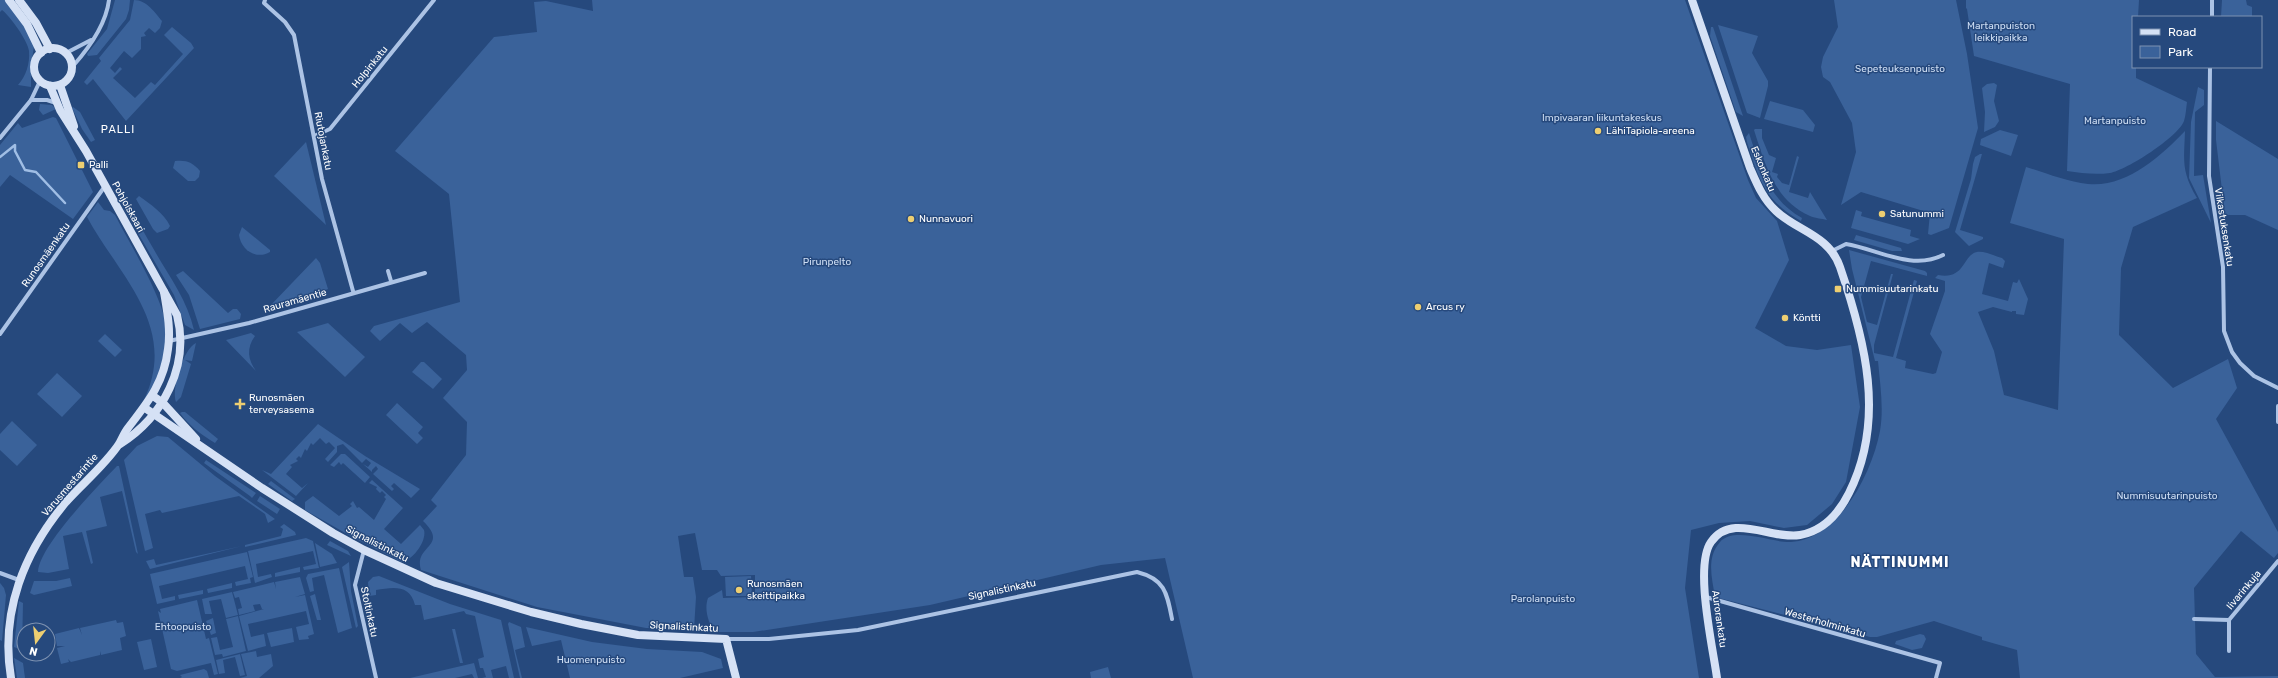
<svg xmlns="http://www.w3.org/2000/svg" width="2278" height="678" font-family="Rubik,sans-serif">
<rect width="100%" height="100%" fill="#26497d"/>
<g fill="#3a629a">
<path d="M0,0H5L20,17L34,46L31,66V87L18,85C26,76 30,64 29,51C28,41 10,16 2,10L0,12Z"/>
<path d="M115,0H130L129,10L126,19L97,55L88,56L87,54L107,29Z"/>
<path d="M134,0C147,0 155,13 162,21L160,28L155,33L149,28L144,33L146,36L141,37V49L132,58L124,51L110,68L115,73L120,67L122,69L113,78L135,98L151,82L155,85L183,54L164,35L172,27L191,43L194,48L126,121L93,79L87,85L84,82L101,61L99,58L130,20Z"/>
<path d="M592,0H1685L1748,180L1756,198L1777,221L1789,260L1755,328L1786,346L1817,350L1851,345L1860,407L1846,482L1832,504L1807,525L1784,528L1750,521L1719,523L1691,530L1685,588L1699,678H1193L1165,558L1101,565L930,605L753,632H715C708,623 704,609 708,598L722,590L723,598L755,597V575L721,576L717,570H702L695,533L678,536L684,577H693L696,597L694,629L646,628L537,607L421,570C413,545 450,547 423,521L437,506L431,500L466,455L467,422L443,398L467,370L466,355L427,322L412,333L400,323L380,341L370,331L374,326L460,302L449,194L395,151L494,37L537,32L534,2L546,1L593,11Z"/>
<path d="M1834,0H1956L1967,54L1978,128L1949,228L1931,235L1928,234L1930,213L1861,192L1841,205L1856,152L1852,123L1830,82L1823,77L1821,67L1823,57L1838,27Z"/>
<path d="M1966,0H2139L2138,17H2133V67H2136V78L2187,102C2186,108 2186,115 2184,121C2178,137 2127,170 2110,173C2095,175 2081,173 2067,171L2070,84L1974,56L1967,9L1966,8Z"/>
<path d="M2222,0H2246L2247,5L2252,7V17H2221Z"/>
<path d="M1718,25L1758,36L1752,53L1768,81V86L1760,118L1747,113Z"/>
<path d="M1711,27H1713L1743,116L1736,112L1710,36Z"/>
<path d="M1994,83L1997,85L1994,101L1999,121L1995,127L1984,132L1985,112L1982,88L1987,84Z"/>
<path d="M2198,87L2204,90V105L2195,112L2194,176L2203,175L2211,223L2189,178L2191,122Z"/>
<path d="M1770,101L1803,110L1815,125L1813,132L1764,119Z"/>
<path d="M40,104L52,105L56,109L43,115L39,110Z"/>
<path d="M73,107L80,112L95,140L91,142L82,129L72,108Z"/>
<path d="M53,117L56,118L93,192L73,219L10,175L0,187V145L18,123L22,128Z"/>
<path d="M2216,121L2278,159V230L2245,215H2225L2216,140Z"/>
<path d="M1755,129H1762V138L1769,155L1776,158L1772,172L1778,174L1777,177L1782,183L1789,185L1797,156L1799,157L1789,192L1808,198L1810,192L1827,220C1821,218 1817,219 1810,216C1774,200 1765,164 1754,130Z"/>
<path d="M2000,130L2018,135L2011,156L1980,145L1981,139Z"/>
<path d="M2185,131C2184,161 2181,171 2197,198L2133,227L2121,268L2119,335L2173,388L2228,359L2237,388L2216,419L2278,532V553L2274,558L2241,531L2194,588L2196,654L2215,677L2278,676V678H2020L2017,650L1982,640V637L1934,621L1877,637H1870L1715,597C1712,578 1706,558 1720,542C1734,526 1772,543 1791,542C1839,539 1872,473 1880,431C1884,408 1880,384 1878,361H1875L1852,269L1849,250L1925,271L1927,273V276L1871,261L1861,297L1867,322L1877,325L1891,274H1893L1874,345V353L1893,357L1914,280L1917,281L1896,358L1906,361L1905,368L1933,374L1936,373L1942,352L1930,334L1945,291V281L1935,278L1938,275C1966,280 1962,255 1977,252C1984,251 1995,256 2002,258L2005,261L2003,268L1989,263L1982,294L2008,301L2013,282L2017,283L2019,279L2028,299L2024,315L2016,314V311H2012V312L1993,307L1978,312L1994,351L2004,395L2058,410L2064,239L2010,223L2026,167C2046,173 2067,182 2088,184C2126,188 2161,156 2185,131Z"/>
<path d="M1749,133C1760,167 1769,200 1802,218L1801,221C1765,201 1759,179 1747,142L1746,137Z"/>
<path d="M306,142L326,225L274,176Z"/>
<path d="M1980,154H1982L1960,230L1983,237V239L1969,246L1955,232L1971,179L1973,164L1975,157Z"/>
<path d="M175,161C187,160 192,162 200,171L199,177L195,181H188L173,168Z"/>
<path d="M139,196C150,204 164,213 170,226L168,229L157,233L153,229L136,199Z"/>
<path d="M98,202L104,210L110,211L115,215C130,244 161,294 166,325C170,349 159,382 144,400C179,326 119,276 87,217Z"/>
<path d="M128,202C136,218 144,233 153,248C168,275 187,299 194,330L185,325L174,295L124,209V204Z"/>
<path d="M1856,210L1862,212L1861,216L1911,230L1910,236L1920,239L1908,244L1851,228Z"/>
<path d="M242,227L270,250V252C256,260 241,250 239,235Z"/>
<path d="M1856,235L1901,248L1902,251H1892L1854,240Z"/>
<path d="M316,258L320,263L328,289L323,291V293L269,307Z"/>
<path d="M183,271L228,313L233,309H237L241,314L240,319L200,329L189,295L176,275Z"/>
<path d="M328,323L365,357L345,377L297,332Z"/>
<path d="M251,333L255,336C246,348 248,360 256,371L226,340Z"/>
<path d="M105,334L122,350L115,357L98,341Z"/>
<path d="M196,343L192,361L185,360L191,364L181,397L176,402C171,389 183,349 196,343Z"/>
<path d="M421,362H424L442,379L433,389L412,372Z"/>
<path d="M57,373L82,396L62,417L37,394Z"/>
<path d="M397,403L423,427L418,433L423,438L417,444L386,415Z"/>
<path d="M182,412H185L218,439L215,443C202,435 189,426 180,413Z"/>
<path d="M12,421L37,445L17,466L0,450V434Z"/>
<path d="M318,424L365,456L420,489L411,498L394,483L391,486L394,489L392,491L373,474L378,469L376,466L372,470V472L363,464L368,467L371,463L366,459L362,463L343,444L337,446V452L328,462L325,459L335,448L329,442L326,444L320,438L313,445L311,443L307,451L305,449L301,458L299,456L296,459L298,461L290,465L292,467L286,474L302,488L308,483L296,496L262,470L271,474Z"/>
<path d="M157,436L168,437L215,476L275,519L268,523L265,514L239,496L162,513L160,510L145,514L153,548L145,551L124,460L137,446Z"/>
<path d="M341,454H345L370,477L365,483L343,463L341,465L339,462L334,467L330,465Z"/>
<path d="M206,460L256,493L252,498L250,496L204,463Z"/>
<path d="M117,466H119L138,554L136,552L122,491L100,497L107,526L86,531L93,563L91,564L82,532L63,536L69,569L48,573L38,572C39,546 98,486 117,466Z"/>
<path d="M372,480L403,508L384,529L401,544L420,525L424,530C427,541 413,560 402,562L354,538L305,510V502L313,496L339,516L352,506L350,504L353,501L357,508L359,507L374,520L386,499L384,497L386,495L382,491L380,493L376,489L377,487L369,483Z"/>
<path d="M271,481L295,499L292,501L268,484Z"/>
<path d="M260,496L280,509L277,514L257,501Z"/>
<path d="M284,524L295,532L296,535L245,547V545L281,536L283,529L280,527Z"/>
<path d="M306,538L313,541L319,568L304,570L303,567L316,564L313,551L256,564L258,577L271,574L272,577L255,583L248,551Z"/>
<path d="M330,541L348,551L351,556L327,545Z"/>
<path d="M315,543L332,554L337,563L320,567Z"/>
<path d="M242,546L150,569L146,561L154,559L156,565Z"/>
<path d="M247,552L253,577L250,578L251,583L236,586L235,582L248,579L245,566L159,586L162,599L175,596V600L157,604L150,574Z"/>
<path d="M349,562L351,591L358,626L356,628L342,567Z"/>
<path d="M300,567V572L275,577V573Z"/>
<path d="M339,568L352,628L338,633L324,575L312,578L314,591L310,592L306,578L308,574Z"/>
<path d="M379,576L450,604L501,620L514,678H509L506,666L491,670L493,678H482L486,677L483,668H480L478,659L484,657L475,616L466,614L464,611L424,620L421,605H415C410,584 393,587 376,590V595L369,596L368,582L373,577Z"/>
<path d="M751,576L752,596H726L725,577Z"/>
<path d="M300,577L305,594L295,597L305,595L314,634L308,636L309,639L299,640L296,627L309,624L306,611L248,624L251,637L264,634L266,646L248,651L239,616L264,609H262L260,604L253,605L255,611L239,615L238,609L242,608L239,597L235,598L233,592L274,582L276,589L275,582Z"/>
<path d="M70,578L72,586L34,595L30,593L34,581H56Z"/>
<path d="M0,583L4,588L6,595L2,641L0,640Z"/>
<path d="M232,583V588L208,593L207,589Z"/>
<path d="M203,590V594L179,599L178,595Z"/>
<path d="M232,592L238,615L226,618L221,599L209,601L212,614H205L202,599Z"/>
<path d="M315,594L321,620H317L310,596Z"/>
<path d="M197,600L206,639L209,638L218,674L214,675L211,663L177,671L171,669L158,611L161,613L160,609Z"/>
<path d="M19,601L23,603L22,650L14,647Z"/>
<path d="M238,616L246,651L223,657L222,654L215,655L211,638L217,637L220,650L233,647L226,619Z"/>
<path d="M213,618L216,633L211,635L206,621Z"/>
<path d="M116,620L117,623L123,622L126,636L120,638L122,650L101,655L100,651V655L71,662L68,659L69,662L61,664L57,648L65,646H57L55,634L79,628L82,635L80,628Z"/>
<path d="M509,622L521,627L525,647L515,650L522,678H520L508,624Z"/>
<path d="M526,627L592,642L647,649L702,652L721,659L723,668L680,678H570L561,640L532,646Z"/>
<path d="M292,628L294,642L271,647L267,633Z"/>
<path d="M452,629H455L463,663H460Z"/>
<path d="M1920,634L1924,635L1926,639L1922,648L1912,650L1895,644L1896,641Z"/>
<path d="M151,639L157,667L144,670L137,642Z"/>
<path d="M256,651L257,657L271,654L273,666L259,678H240L247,676L241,654Z"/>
<path d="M240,654L245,675L240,676L235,657L223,660L225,673L219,674L216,660Z"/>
<path d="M14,658L23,663L25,678H17Z"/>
<path d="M474,663L478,678H474L472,674L455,678H410Z"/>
<path d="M1108,667L1111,678H1091L1090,672Z"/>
<path d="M204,669L207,671L209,678H180L182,677L180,675Z"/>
</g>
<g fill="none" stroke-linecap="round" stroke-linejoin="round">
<path stroke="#a0bee5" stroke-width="2.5" d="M0,157L15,145V151L25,170L36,172L65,203"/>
<g stroke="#acc3e5" stroke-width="4">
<path d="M265,0L264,3L285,22L294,35L322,179L353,291"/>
<path d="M2212,17V0"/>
<path d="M66,53L91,40"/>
<path d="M73,66C89,48 106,24 109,0"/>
<path d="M2210,67L2209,176L2223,267L2224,331L2232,352L2240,363L2254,376L2278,388"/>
<path d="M31,100H47L56,103"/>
<path d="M314,136L330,129L434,0"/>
<path d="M0,138L31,100L40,81"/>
<path d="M1832,251L1846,244C1877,249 1912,271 1943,255"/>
<path d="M388,271L391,281"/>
<path d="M0,334L105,186"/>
<path d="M169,341L249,323L425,273"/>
<path d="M2278,406V422"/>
<path d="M364,550L355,585L376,678"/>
<path d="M0,573L19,580"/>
<path d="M1706,597L1940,663L1936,678"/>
<path d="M2194,619L2229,620L2278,561"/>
<path d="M726,639H769L858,630L1137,572C1165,579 1167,593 1172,619"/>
<path d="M2229,651V620"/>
</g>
<g stroke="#d5e1f5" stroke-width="8">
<path d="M9,0L27,24L41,53"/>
<path d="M19,0L36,23L50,49"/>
<path d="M1692,0L1750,168C1757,184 1763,199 1776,211C1797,231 1829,235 1840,267C1865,340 1886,420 1849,493C1839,513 1823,531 1800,535C1771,540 1732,512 1711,542C1694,566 1713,648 1717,678"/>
<circle cx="53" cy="67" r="19"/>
<path d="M60,85L74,126"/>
<path d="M50,86L60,110L86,151L177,315C190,366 163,417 120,444"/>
<path d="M153,396L163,403L196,439"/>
<path d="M145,408L262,488L333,533L364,550L436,583L531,612L581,624L638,635L726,639L736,678"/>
<path d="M11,678C0,612 24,552 66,502C83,483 105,465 119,444C122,439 124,433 128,428C148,402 164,383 168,349C171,330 167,310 164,292"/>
</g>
</g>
<g fill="#edce71" stroke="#26497d" stroke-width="1.5">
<circle cx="1598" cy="131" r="4"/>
<rect x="77" y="161" width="8" height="8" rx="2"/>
<circle cx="1882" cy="214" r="4"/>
<circle cx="911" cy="219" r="4"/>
<rect x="1834" y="285" width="8" height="8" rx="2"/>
<circle cx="1418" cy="307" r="4"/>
<circle cx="1785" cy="318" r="4"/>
<path d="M238 398h4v4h4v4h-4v4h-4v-4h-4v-4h4z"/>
<circle cx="739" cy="590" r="4"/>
</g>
<g text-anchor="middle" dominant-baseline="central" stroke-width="3" stroke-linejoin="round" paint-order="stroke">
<g font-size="10" fill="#cedef4" stroke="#26497d">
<text x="2001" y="26">Martanpuiston<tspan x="2001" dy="12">leikkipaikka</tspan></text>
<text x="1900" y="69">Sepeteuksenpuisto</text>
<text x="1602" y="118">Impivaaran liikuntakeskus</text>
<text x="2115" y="121">Martanpuisto</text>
<text x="827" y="262">Pirunpelto</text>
<text x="2167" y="496">Nummisuutarinpuisto</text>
<text x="1543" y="599">Parolanpuisto</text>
<text x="183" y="627">Ehtoopuisto</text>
<text x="591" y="660">Huomenpuisto</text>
</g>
<g font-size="10" fill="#fff" stroke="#26497d">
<text transform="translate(370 67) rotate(-51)">Holpinkatu</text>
<text transform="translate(323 141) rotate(79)">Riutojankatu</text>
<text transform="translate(1763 169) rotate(67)">Eskonkatu</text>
<text transform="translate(128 207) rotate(61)">Pohjoiskaari</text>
<text transform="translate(2224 227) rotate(81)">Vilkastuksenkatu</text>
<text transform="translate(46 255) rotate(-55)">Runosmäenkatu</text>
<text transform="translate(295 301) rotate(-16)">Rauramäentie</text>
<text transform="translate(70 485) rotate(-49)">Varusmestarintie</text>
<text transform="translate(377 544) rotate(27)">Signalistinkatu</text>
<text transform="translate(1002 590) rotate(-12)">Signalistinkatu</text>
<text transform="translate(2244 590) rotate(-50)">Iivarinkuja</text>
<text transform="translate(369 612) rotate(78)">Stoltinkatu</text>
<text transform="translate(1719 619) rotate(82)">Aurorankatu</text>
<text transform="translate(1825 623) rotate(16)">Westerholminkatu</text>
<text transform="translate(684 627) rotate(3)">Signalistinkatu</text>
</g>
<g font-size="10" fill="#fff" stroke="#26497d" text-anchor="start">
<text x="1606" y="131">LähiTapiola-areena</text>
<text x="89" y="165">Palli</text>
<text x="1890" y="214">Satunummi</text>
<text x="919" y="219">Nunnavuori</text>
<text x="1846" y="289">Nummisuutarinkatu</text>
<text x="1426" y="307">Arcus ry</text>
<text x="1793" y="318">Köntti</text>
<text x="249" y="398">Runosmäen<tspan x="249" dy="12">terveysasema</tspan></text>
<text x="747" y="584">Runosmäen<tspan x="747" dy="12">skeittipaikka</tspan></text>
</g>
<g font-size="11" letter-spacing="1" fill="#fff" stroke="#26497d">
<text x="118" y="129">PALLI</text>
</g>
<g font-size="14" font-weight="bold" letter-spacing="1" fill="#fff" stroke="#26497d">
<text x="1900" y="562">NÄTTINUMMI</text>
</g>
</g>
<rect x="2132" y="16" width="130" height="52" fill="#26497d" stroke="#7d92b1"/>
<rect x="2140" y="29" width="20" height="6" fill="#d5e1f5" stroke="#7d92b1"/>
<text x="2168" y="36" font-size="12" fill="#ffffff">Road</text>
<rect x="2140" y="46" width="20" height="12" fill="#3a629a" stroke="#7d92b1"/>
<text x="2168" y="56" font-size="12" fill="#ffffff">Park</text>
<g transform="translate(36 642) rotate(195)"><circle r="19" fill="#26497d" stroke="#7d92b1"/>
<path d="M0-3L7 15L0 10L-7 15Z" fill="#edce71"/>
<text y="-6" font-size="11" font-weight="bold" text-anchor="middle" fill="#ffffff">N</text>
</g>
</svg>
